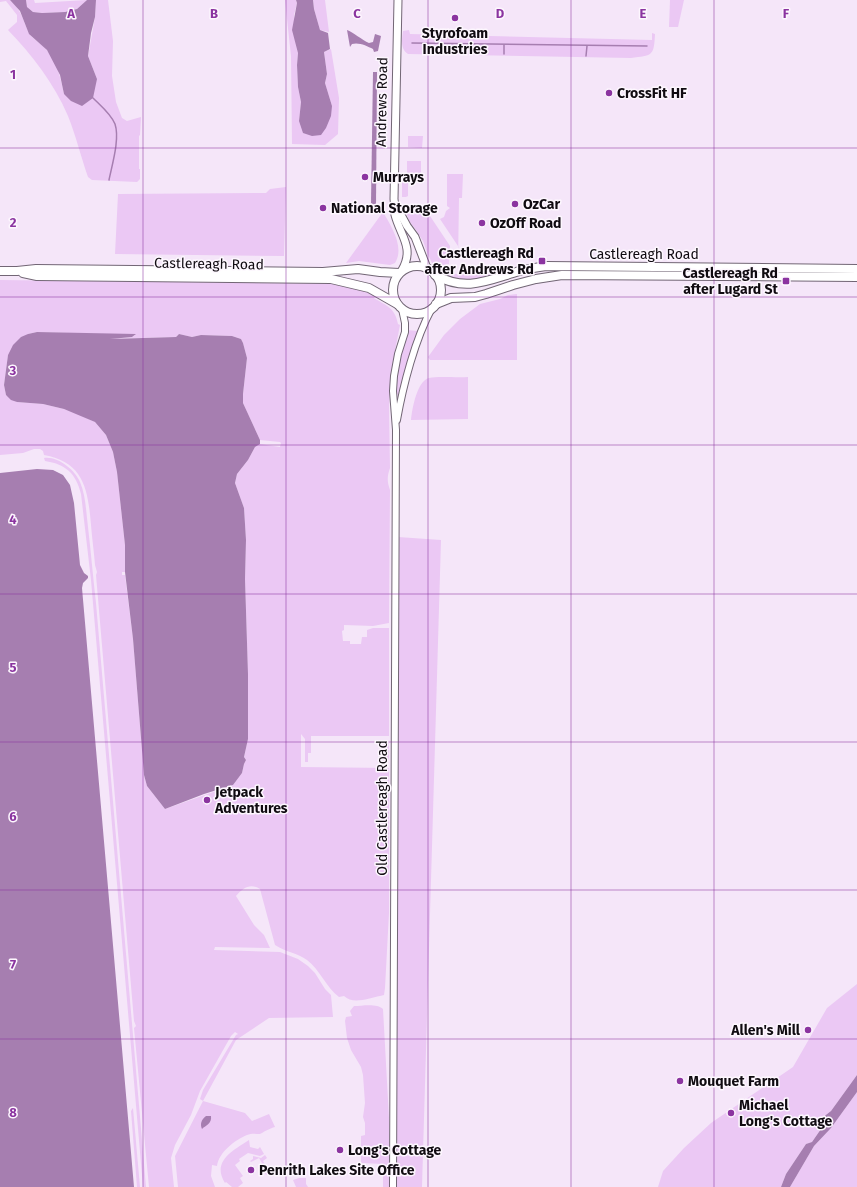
<svg xmlns="http://www.w3.org/2000/svg" width="857" height="1187" font-family="'Fira Sans',sans-serif">
<rect width="100%" height="100%" fill="#f5e6f9"/>
<g fill="#ebc8f4" fill-rule="evenodd">
<path d="M0,0H10C21,9 23,20 29,33C32,39 42,43 47,50C57,62 61,79 64,94L97,79L88,56L89,51L95,17L96,0H108L113,41L112,76L116,102L122,118L127,121L141,117L140,135L139,136V169H140V179L137,182L92,180L88,177C81,157 76,136 68,116C54,83 32,55 8,30L17,22V15L6,1L0,2Z"/>
<path d="M26,0H34L35,3L87,0L77,9L65,12L42,13L33,12L27,7Z"/>
<path d="M285,0H296L297,3L294,15L298,53L297,65L298,87L301,102L299,121L332,106L325,83L327,74L324,52L331,49L339,98L338,134L325,145L292,144L291,56Z"/>
<path d="M313,0H325L329,32L320,30L314,9Z"/>
<path d="M670,0H684L678,27H669Z"/>
<path d="M409,30L410,34L652,40V33L655,34C654,57 652,55 631,58L408,54C400,49 402,39 403,31Z"/>
<path d="M408,136H423L422,148L408,147Z"/>
<rect x="407" y="161" width="14" height="12"/>
<path d="M447,174H463L462,198H459L458,264V246L440,219L444,217L446,211L450,208L447,206Z"/>
<path d="M402,182L408,183V196L406,197H402Z"/>
<path d="M286,187L284,256L115,254L118,194L266,193L270,189Z"/>
<path d="M404,205L426,210L450,246L449,264L440,266H435L432,263L428,255L423,241L416,230L409,221Z"/>
<path d="M383,212C391,226 405,247 395,263L390,265L359,261L346,263Z"/>
<path d="M443,274H497C478,282 462,282 443,274Z"/>
<path d="M0,280L333,284L362,290L375,296L374,298C387,306 395,308 398,324L400,325L391,371L389,407L390,468C387,476 387,482 390,490L389,623L373,626L344,625V630L342,631L343,641H350V644H361L362,637H367V630L373,628H389V736H311V753H308V762H305V739L301,734V767L389,768V913L385,988L384,995L380,996C369,998 353,1005 344,996L339,997C326,987 320,970 307,960C298,953 285,952 275,945L260,889C250,883 243,888 236,896L254,925L264,935L270,948L215,947L214,950L280,952L298,959L308,966L315,973L325,989L331,995L333,1017L269,1018L236,1040L203,1101L245,1113L252,1121L269,1114L275,1127C270,1128 262,1133 260,1134C256,1134 252,1133 247,1135C235,1140 219,1152 217,1166L212,1165L211,1176L215,1187H178L175,1156L203,1101L200,1099L203,1090L236,1035L238,1034L235,1032L231,1036L200,1091L191,1115L175,1145L171,1158L174,1187H149L134,1028L136,1026L134,1021L96,575L97,572L95,565C94,552 92,538 91,525C88,490 84,462 44,455L43,451L40,449H34L23,453L0,455ZM37,332L135,335L132,337L103,339L176,337L179,334L192,337L201,335L232,336L241,339L243,343L247,358L243,394V403L260,440L280,442L281,443L280,447L260,444L255,447L248,460L237,474L235,483L244,508L246,540L245,579L248,674V739L244,757L246,760L244,764L242,773L233,785L165,809L147,786L144,775L133,639L125,575H122V572H125V545L117,472L113,452L106,435L95,422L76,413L64,409L43,404L17,402L6,395L4,385L8,355L28,334Z"/>
<path d="M517,294V360H430L428,357L444,335L460,319L480,304L500,299L508,295Z"/>
<path d="M407,330L418,331L400,395L395,394L397,370Z"/>
<path d="M468,377V419L411,420C412,409 417,381 429,378C439,376 457,378 468,377Z"/>
<path d="M44,458C58,456 75,470 80,482C86,496 86,512 88,527C91,552 93,578 96,603L146,1187H143L91,580L81,494C76,473 65,464 45,461Z"/>
<path d="M398,537L441,540L422,1187H397Z"/>
<path d="M383,740L389,741V760L383,763Z"/>
<path d="M857,984V1075L831,1111L822,1118L821,1129L812,1142L806,1144L786,1174L781,1187H658L663,1171L684,1148L711,1123L793,1067L827,1008Z"/>
<path d="M354,1006C362,1006 377,1003 383,1009L389,1118V1187H383V1164L361,1163V1136L365,1135V1123L363,1117L365,1103L363,1075L361,1067L351,1050L347,1038L345,1021L346,1017L352,1016L350,1011Z"/>
<path d="M857,1092V1187H790L814,1146L831,1128Z"/>
<path d="M133,1108L140,1187H137L131,1111Z"/>
<path d="M249,1140L250,1147L258,1149L260,1147L264,1154L260,1156L248,1153L239,1159L240,1161L235,1165L243,1176L240,1178L243,1183L238,1187H232L226,1182L225,1183C211,1161 234,1150 249,1140Z"/>
<path d="M265,1155L267,1158L263,1161L270,1172L266,1175L259,1165L262,1163L259,1158L251,1162L250,1161L253,1159V1156L261,1158Z"/>
<path d="M299,1178H306V1184L308,1187H296L293,1180Z"/>
</g>
<g fill="#a67eb0">
<path d="M10,0H26L27,7L33,12L42,13L65,12L77,9L87,0H96L95,17L91,33L88,56L97,79L93,98L82,106L71,101L64,94L60,75L47,50L29,34L20,11Z"/>
<path d="M296,0H313L314,9L320,30L328,33L330,49L324,52L327,74L325,83L332,106L331,116L326,128L321,135L312,136L303,133L299,121L301,102L298,87L297,65L298,53L292,30L297,3Z"/>
<path d="M347,30C353,32 362,40 369,43L373,42L375,34L381,36L378,51L374,52L373,49C367,46 359,42 352,44L350,47Z"/>
<path d="M373,72H377L376,206L371,203Z"/>
<path d="M37,332L136,334L132,337L110,339L176,337L179,334L192,337L201,335L232,336L241,339L243,343L247,358L243,394V403L260,440V444L255,447L248,460L237,474L235,483L244,508L246,540L245,579L248,674V739L244,757L246,760L244,764L242,773L233,785L204,794L165,809L147,786L144,775L133,639L125,572V545L117,472L113,452L106,435L95,422L64,409L43,404L17,402L11,400L6,395L4,385L8,355L13,345L21,337L28,334Z"/>
<path d="M37,469L53,470L63,475L70,485L74,503L80,565L84,573L88,576V578L83,583L82,588L134,1187H0V473Z"/>
<path d="M857,1075V1092L831,1128L814,1146L790,1187H781L786,1174L806,1144L812,1142L821,1129L822,1118L831,1111Z"/>
<path d="M206,1116H211C212,1124 206,1125 202,1129C200,1124 201,1120 206,1116Z"/>
</g>
<g fill="none" stroke-linecap="round" stroke-linejoin="round">
<g stroke="#a67eb0" stroke-width="1.5">
<path d="M412,43L647,46"/>
<path d="M504,45V54"/>
<path d="M586,56L587,46"/>
<path d="M93,98C101,106 111,114 115,124C120,139 112,165 109,180"/>
</g>
<defs>
<g id="tertiary">
<path d="M397,420C403,386 415,339 432,308"/>
<path d="M393,1187L396,430L393,391L394,376L398,354L405,332V323L402,309"/>
</g>
<g id="secondary">
<path d="M398,0L394,199C395,204 394,210 395,215C400,235 415,248 402,270"/>
<path d="M395,204L407,226L415,237L427,268"/>
</g>
<g id="primary">
<circle cx="417" cy="290" r="24"/>
<path d="M0,271H17L36,269L323,272L358,269L380,272L399,273"/>
<path d="M23,273L37,276L331,279L369,288L397,304"/>
<path d="M435,275C464,291 484,282 513,273C524,269 535,268 546,266L857,269"/>
<path d="M436,304L451,298L475,297L486,294L513,285L536,279L562,275L857,277"/>
</g>
</defs>
<use href="#tertiary" stroke="#726675" stroke-width="8"/>
<use href="#secondary" stroke="#726675" stroke-width="9"/>
<use href="#primary" stroke="#726675" stroke-width="10"/>
<use href="#tertiary" stroke="#fff" stroke-width="6"/>
<use href="#secondary" stroke="#fff" stroke-width="7"/>
<use href="#primary" stroke="#fff" stroke-width="8"/>
</g>
<path fill="none" stroke="#8b34a0" stroke-width="1" stroke-opacity="0.55" d="M143,0V1187M286,0V1187M428,0V1187M571,0V1187M714,0V1187M0,148H857M0,297H857M0,445H857M0,594H857M0,742H857M0,890H857M0,1039H857"/>
<g fill="#8b34a0" stroke="#fdf7fe" stroke-width="1.5">
<circle cx="455" cy="18" r="4"/>
<circle cx="609" cy="93" r="4"/>
<circle cx="365" cy="177" r="4"/>
<circle cx="515" cy="204" r="4"/>
<circle cx="323" cy="208" r="4"/>
<circle cx="482" cy="223" r="4"/>
<rect x="538" y="257" width="8" height="8" rx="2"/>
<rect x="782" y="277" width="8" height="8" rx="2"/>
<circle cx="207" cy="800" r="4"/>
<circle cx="808" cy="1030" r="4"/>
<circle cx="680" cy="1081" r="4"/>
<circle cx="731" cy="1113" r="4"/>
<circle cx="340" cy="1150" r="4"/>
<circle cx="251" cy="1170" r="4"/>
</g>
<g text-anchor="middle" dominant-baseline="central" stroke-width="3" stroke-linejoin="round" paint-order="stroke">
<g font-size="14" font-weight="bold" fill="#100b11" stroke="#fdf7fe" text-anchor="start">
<text x="455" y="33" text-anchor="middle">Styrofoam<tspan x="455" dy="16">Industries</tspan></text>
<text x="617" y="93">CrossFit HF</text>
<text x="373" y="177">Murrays</text>
<text x="523" y="204">OzCar</text>
<text x="331" y="208">National Storage</text>
<text x="490" y="223">OzOff Road</text>
<text x="534" y="253" text-anchor="end">Castlereagh Rd<tspan x="534" dy="16">after Andrews Rd</tspan></text>
<text x="778" y="273" text-anchor="end">Castlereagh Rd<tspan x="778" dy="16">after Lugard St</tspan></text>
<text x="215" y="792">Jetpack<tspan x="215" dy="16">Adventures</tspan></text>
<text x="800" y="1030" text-anchor="end">Allen's Mill</text>
<text x="688" y="1081">Mouquet Farm</text>
<text x="739" y="1105">Michael<tspan x="739" dy="16">Long's Cottage</tspan></text>
<text x="348" y="1150">Long's Cottage</text>
<text x="259" y="1170">Penrith Lakes Site Office</text>
</g>
<g font-size="14" fill="#100b11" stroke="#fdf7fe">
<text transform="translate(382 102) rotate(-89)">Andrews Road</text>
<text x="644" y="254">Castlereagh Road</text>
<text transform="translate(209 264) rotate(1)">Castlereagh Road</text>
<text transform="translate(382 808) rotate(-90)">Old Castlereagh Road</text>
</g>
</g>
<g font-size="13" text-anchor="middle" font-weight="bold" fill="#8b34a0" stroke="#fdf7fe" stroke-width="3" stroke-linejoin="round" paint-order="stroke">
<text x="71" y="18">A</text>
<text x="214" y="18">B</text>
<text x="357" y="18">C</text>
<text x="500" y="18">D</text>
<text x="643" y="18">E</text>
<text x="786" y="18">F</text>
<text x="13" y="79">1</text>
<text x="13" y="227">2</text>
<text x="13" y="375">3</text>
<text x="13" y="524">4</text>
<text x="13" y="672">5</text>
<text x="13" y="821">6</text>
<text x="13" y="969">7</text>
<text x="13" y="1117">8</text>
</g>
</svg>
